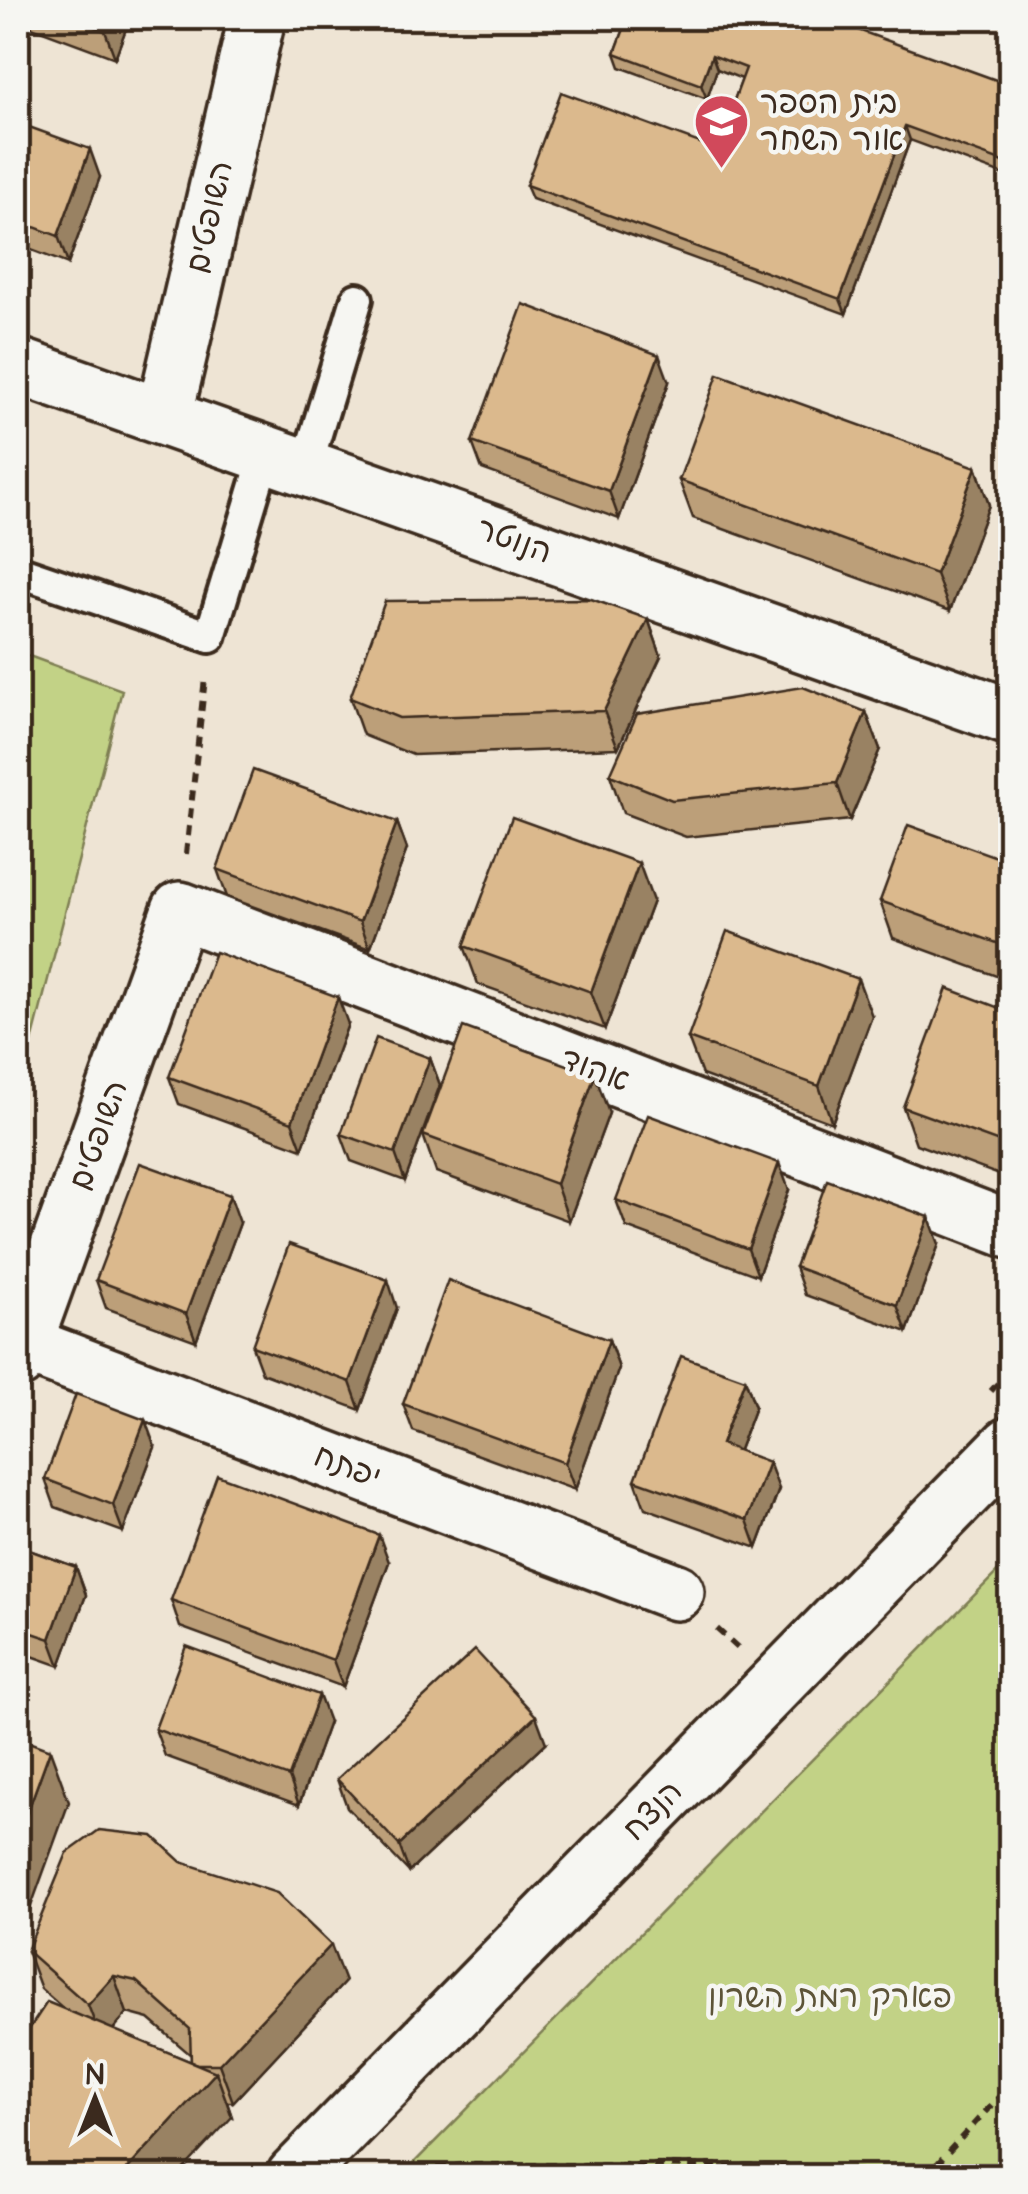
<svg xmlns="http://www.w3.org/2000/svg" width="1028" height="2194" font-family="'Architects Daughter','Playpen Sans Hebrew',sans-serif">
<rect width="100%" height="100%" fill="#eee4d4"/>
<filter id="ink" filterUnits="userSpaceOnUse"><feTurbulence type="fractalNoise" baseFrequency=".01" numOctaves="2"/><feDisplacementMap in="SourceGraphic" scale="20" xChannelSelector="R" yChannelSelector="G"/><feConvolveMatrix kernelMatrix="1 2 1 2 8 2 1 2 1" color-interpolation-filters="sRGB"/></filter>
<g filter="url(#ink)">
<g fill="#c2d286" stroke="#7e7e52" stroke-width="2.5">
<path d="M18,652L122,690L23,1077L18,1075Z"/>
<path d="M1010,1559V2176H407L406,2171Z"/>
</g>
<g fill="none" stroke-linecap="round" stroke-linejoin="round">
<defs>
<g id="lane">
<path d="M306,467L357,299"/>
<path d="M18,571L210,637L266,452"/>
</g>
<g id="street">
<path d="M18,366L1010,717"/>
<path d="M164,417L257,18"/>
<path d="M18,1342L676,1592"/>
<path d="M18,1360L180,910L1010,1230"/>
<path d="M295,2176L1010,1445"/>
</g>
</defs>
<use href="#lane" stroke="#3b2a1e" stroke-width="38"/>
<use href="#street" stroke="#3b2a1e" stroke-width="62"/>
<g stroke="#3b2a1e" stroke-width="6" stroke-dasharray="10 8" stroke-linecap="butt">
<path d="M186,854L205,678"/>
<path d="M991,1391L1010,1370"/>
<path d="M717,1629L738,1648"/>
<path d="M384,2176L406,2171L464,2165L800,2166L926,2176L1010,2085"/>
</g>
<use href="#lane" stroke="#f6f6f2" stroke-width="30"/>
<use href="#street" stroke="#f6f6f2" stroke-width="55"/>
</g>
<g fill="#bc9f79" stroke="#3b2a1e" stroke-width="2.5" fill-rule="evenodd">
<path d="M18,18H130L115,58L18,22Z"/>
<path d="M628,18L1010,85V177L910,140L846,314L532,199L526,185L716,149L742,79L717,69L707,99L620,67L615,53Z"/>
<path d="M18,123L100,177L68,264L18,245Z"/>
<path d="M669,382L619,519L482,469L472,442Z"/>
<path d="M976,467L989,505L950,611L693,518L679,480Z"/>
<path d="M1010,496V564L1006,562L996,535Z"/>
<path d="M648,619L661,656L618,748L413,755L363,735L350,698Z"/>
<path d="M866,712L880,749L850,820L686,837L623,813L610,775Z"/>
<path d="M397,822L407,849L370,949L227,897L217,869Z"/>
<path d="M1010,826V981L893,938L880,901L999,858Z"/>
<path d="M653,901L605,1029L478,984L464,946Z"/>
<path d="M1010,1012V1179L916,1144L903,1107Z"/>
<path d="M872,1016L832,1123L702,1075L688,1038Z"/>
<path d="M348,1024L302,1149L179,1104L169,1077Z"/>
<path d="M430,1058L440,1085L405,1181L351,1161L341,1134Z"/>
<path d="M609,1113L569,1221L436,1172L423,1135Z"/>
<path d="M789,1190L758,1276L626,1227L616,1200Z"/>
<path d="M240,1223L196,1341L106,1308L96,1280Z"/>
<path d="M939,1244L907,1332L805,1295L795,1267Z"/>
<path d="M397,1308L360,1410L262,1373L252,1346Z"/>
<path d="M609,1340L619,1368L575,1490L413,1431L403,1404Z"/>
<path d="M745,1379L755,1407L739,1450L779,1489L757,1548L645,1508L635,1480Z"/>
<path d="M155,1447L123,1532L55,1507L45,1479Z"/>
<path d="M18,1546L76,1567L86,1595L60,1666L18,1651Z"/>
<path d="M389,1562L343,1687L180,1627L171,1600Z"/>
<path d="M329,1722L299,1805L165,1756L155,1729Z"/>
<path d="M546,1743L409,1872L347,1807L337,1779Z"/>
<path d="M181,1862L345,1982L233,2102H227L232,2117L65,2010L41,1989L27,1951ZM127,2013L149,2019L191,2055V2062L113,2030Z"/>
</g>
<g fill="#998263" stroke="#3b2a1e" stroke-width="2.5">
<path d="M110,18H130L115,58L105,31Z"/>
<path d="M712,55L717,69L707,99L701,85Z"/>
<path d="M905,126L910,140L846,314L840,299Z"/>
<path d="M90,149L100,177L68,264L58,236Z"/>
<path d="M1010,152V174L1006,163Z"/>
<path d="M659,355L669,382L619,519L609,491Z"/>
<path d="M976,467L989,505L950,611L936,574Z"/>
<path d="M648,619L661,656L618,748L604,711Z"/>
<path d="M866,712L880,749L850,820L837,783Z"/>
<path d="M397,822L407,849L370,949L360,922Z"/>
<path d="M639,863L653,901L605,1029L591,992Z"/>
<path d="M1010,932V961L1005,946Z"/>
<path d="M858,979L872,1016L832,1123L819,1086Z"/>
<path d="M338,997L348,1024L302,1149L292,1122Z"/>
<path d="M430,1058L440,1085L405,1181L395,1153Z"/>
<path d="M595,1075L609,1113L569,1221L556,1184Z"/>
<path d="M779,1163L789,1190L758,1276L748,1249Z"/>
<path d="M230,1195L240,1223L196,1341L186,1314Z"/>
<path d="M929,1217L939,1244L907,1332L897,1305Z"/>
<path d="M388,1280L397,1308L360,1410L350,1382Z"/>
<path d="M609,1340L619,1368L575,1490L565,1463Z"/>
<path d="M745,1379L755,1407L731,1471L721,1444Z"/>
<path d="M145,1420L155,1447L123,1532L113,1505Z"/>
<path d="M769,1462L779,1489L757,1548L747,1520Z"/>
<path d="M379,1535L389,1562L343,1687L333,1660Z"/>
<path d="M76,1567L86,1595L60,1666L50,1639Z"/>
<path d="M319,1695L329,1722L299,1805L289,1777Z"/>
<path d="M536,1716L546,1743L409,1872L399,1845Z"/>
<path d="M50,1750L69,1802L18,1942V1838Z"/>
<path d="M331,1945L345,1982L233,2102L219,2064Z"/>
<path d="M114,1976L127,2013L102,2042L88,2005Z"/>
<path d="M216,2072L232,2117L177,2176H121Z"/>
</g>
<g fill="#dbb98d" stroke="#3b2a1e" stroke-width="2.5">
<path d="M69,18H110L105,31Z"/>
<path d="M628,18H825L1010,85V152L1006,163L905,126L840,299L526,185L561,92L716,149L746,68L712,55L701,85L615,53Z"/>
<path d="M18,123L90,149L58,236L18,221Z"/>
<path d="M523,304L659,355L609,491L472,442Z"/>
<path d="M718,374L976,467L936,574L679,480Z"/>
<path d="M1010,496V540L996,535Z"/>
<path d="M591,599L648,619L604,711L399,718L350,698L385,601Z"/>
<path d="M803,687L866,712L837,783L672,800L610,775L637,714Z"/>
<path d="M253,770L397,822L360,922L217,869Z"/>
<path d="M512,817L639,863L591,992L464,946Z"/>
<path d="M908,825L999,858L1010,826V932L1005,946L880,901Z"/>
<path d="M727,931L858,979L819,1086L688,1038Z"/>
<path d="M215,952L338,997L292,1122L169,1077Z"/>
<path d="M947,988L1010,1012V1146L903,1107Z"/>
<path d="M463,1027L595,1075L556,1184L423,1135Z"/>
<path d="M376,1038L430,1058L395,1153L341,1134Z"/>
<path d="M648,1115L779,1163L748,1249L616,1200Z"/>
<path d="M140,1163L230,1195L186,1314L96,1280Z"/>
<path d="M827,1180L929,1217L897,1305L795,1267Z"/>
<path d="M289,1244L388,1280L350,1382L252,1346Z"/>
<path d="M448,1280L609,1340L565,1463L403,1404Z"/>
<path d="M681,1356L745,1379L721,1444L769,1462L747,1520L635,1480Z"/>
<path d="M76,1394L145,1420L113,1505L45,1479Z"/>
<path d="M217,1475L379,1535L333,1660L171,1600Z"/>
<path d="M18,1546L76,1567L50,1639L18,1628Z"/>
<path d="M186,1646L319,1695L289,1777L155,1729Z"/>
<path d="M475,1650L536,1716L399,1845L337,1779Z"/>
<path d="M18,1738L50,1750L18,1838Z"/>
<path d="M99,1830L153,1836L181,1862L277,1893L331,1945L219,2064H197L191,2062L190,2029L136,1981L114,1976L88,2005L27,1951L67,1853Z"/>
<path d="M47,2002L216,2072L121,2176H18V2046Z"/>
</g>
</g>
<defs>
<symbol id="school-pin" viewBox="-11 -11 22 30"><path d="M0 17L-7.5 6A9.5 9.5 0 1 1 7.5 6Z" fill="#d1495b" stroke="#f6f6f2"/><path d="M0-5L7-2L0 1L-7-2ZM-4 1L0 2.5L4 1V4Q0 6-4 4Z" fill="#fff"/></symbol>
</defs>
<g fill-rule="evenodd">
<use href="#school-pin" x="690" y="90" width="63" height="86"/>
</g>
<g text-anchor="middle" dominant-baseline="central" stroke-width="9" stroke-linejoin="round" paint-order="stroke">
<g font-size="32" fill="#3b2a1e" stroke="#f6f6f2" text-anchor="start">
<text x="760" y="103">בית הספר<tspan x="760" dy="37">אור השחר</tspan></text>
</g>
<g font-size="32" fill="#3b2a1e" stroke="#f6f6f2">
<text transform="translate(210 217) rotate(-77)">השופטים</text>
<text transform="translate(514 541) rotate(20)">הנוטר</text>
<text transform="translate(595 1070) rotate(21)">אהוד</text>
<text transform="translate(99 1135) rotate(-70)">השופטים</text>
<text transform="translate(347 1467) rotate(21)">יפתח</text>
<text transform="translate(653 1811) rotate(-46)">הנצח</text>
</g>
<g font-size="32" fill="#5d5438" stroke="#f6f6f2">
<text x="830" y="1997">פארק רמת השרון</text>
</g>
</g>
<rect width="1028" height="2194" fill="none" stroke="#f6f6f2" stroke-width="60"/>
<rect x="30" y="30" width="968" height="2134" fill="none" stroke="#3b2a1e" stroke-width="4" filter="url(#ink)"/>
<g transform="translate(95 2099)" stroke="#f6f6f2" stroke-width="8" paint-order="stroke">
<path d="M0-8L18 38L0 25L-18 38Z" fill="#3b2a1e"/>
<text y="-15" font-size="28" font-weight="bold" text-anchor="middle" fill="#3b2a1e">N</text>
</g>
</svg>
